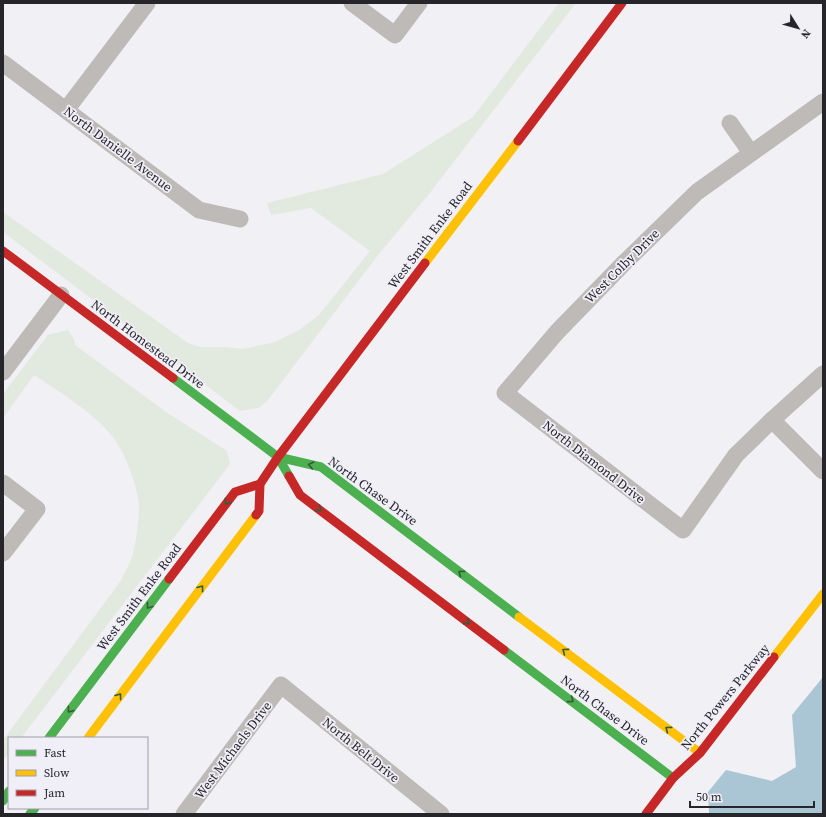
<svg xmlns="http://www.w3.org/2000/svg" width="826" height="817" font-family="'Source Serif 4',serif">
<rect width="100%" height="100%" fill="#f1f0f5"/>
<g fill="#e2e9de">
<path d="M559,3H576L429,194L378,255L268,400L259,408L240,411L3,232V212L188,343L200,347H224L243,349L275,342L299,330L319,315L370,251L311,208L271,215L267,203L383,174L473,117Z"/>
<path d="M68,330L74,339L75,345L166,412L227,451L230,464L21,738H9V753L3,761V740L120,582C124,574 129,565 132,557C136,545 139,518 139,505C138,487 125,452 113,437C93,412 61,393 34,375L3,418V394L48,335Z"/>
</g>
<path fill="#aac5d3" d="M823,677V814H709L708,792L726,770L772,781L796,767L792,715Z"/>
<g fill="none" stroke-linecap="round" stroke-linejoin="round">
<g stroke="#bdbab7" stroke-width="17">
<path d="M352,3L395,35L419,3"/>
<path d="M3,63L199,210L240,219"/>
<path d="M823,102L697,192L625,262L557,332L505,393L683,530L736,455L772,420L823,374"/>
<path d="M66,110L147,3"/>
<path d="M730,123L751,153"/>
<path d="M3,372L61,295"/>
<path d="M772,420L823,471"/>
<path d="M3,483L37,509L3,553"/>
<path d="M184,814L281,685L441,814"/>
</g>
<g stroke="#4caf50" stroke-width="9">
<path d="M173,378L278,457L289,476"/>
<path d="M278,457L321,467L519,617"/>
<path d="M504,650L673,778"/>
<path d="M49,738L169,579"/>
<path d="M3,801L9,791"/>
<path d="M30,814L35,808"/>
</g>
<g stroke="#ffc107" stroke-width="9">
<path d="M425,263L518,141"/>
<path d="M519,617L700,753"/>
<path d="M774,657L823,594"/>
<path d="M88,738L256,515"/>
</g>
<g stroke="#c62828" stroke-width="9">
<path d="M518,141L622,3"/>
<path d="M3,251L173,378"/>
<path d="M289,476L300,495L504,650"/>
<path d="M256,515L259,511L260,484L278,457L425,263"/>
<path d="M169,579L235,492L260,484"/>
<path d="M646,814L673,778L700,753L774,657"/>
</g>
</g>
<defs><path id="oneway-chevron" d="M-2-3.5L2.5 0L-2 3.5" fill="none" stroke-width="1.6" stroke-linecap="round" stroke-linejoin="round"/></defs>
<g stroke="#355c39">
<use href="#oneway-chevron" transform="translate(311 465) rotate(-168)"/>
<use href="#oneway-chevron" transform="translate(227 502) rotate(127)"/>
<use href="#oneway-chevron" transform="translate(319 509) rotate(37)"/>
<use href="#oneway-chevron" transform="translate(461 573) rotate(-143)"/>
<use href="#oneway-chevron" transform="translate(201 588) rotate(-53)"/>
<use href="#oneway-chevron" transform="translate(149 606) rotate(127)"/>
<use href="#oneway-chevron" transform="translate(467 622) rotate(37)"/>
<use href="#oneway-chevron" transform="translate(565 651) rotate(-143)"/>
<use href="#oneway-chevron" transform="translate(119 696) rotate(-53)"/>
<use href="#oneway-chevron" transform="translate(571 700) rotate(37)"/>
<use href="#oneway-chevron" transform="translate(70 710) rotate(127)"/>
<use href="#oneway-chevron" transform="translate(668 729) rotate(-143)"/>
</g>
<g text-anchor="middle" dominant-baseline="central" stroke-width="3.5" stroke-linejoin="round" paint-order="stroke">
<g font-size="13" fill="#262529" stroke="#f0eef7">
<text transform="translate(118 149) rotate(37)">North Danielle Avenue</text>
<text transform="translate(430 235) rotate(-53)">West Smith Enke Road</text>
<text transform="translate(622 266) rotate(-45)">West Colby Drive</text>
<text transform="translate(148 344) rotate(37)">North Homestead Drive</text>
<text transform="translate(594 462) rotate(38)">North Diamond Drive</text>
<text transform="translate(373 491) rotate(36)">North Chase Drive</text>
<text transform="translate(139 597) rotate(-53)">West Smith Enke Road</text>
<text transform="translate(725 697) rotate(-51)">North Powers Parkway</text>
<text transform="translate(605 710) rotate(37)">North Chase Drive</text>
<text transform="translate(233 750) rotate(-53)">West Michaels Drive</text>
<text transform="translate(361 750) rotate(39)">North Belt Drive</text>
</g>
</g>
<rect width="826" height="817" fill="none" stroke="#262529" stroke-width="8"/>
<rect x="8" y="737" width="140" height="72" fill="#f0eef7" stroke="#9f9ea5"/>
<rect x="16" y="750" width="20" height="6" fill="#4caf50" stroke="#9f9ea5"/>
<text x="44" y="757" font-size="12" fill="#262529">Fast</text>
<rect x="16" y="770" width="20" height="6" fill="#ffc107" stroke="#9f9ea5"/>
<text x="44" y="777" font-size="12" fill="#262529">Slow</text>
<rect x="16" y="790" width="20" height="6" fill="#c62828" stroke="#9f9ea5"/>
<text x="44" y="797" font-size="12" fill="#262529">Jam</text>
<g transform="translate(798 28) rotate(127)" stroke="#f0eef7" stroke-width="3" paint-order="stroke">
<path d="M0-3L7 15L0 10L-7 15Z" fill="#262529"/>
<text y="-6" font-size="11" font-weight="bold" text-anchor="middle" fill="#262529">N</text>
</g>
<path d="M690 801v6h124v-6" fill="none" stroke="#262529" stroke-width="2"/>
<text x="696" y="801" font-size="12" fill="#262529" stroke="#f0eef7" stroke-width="3" paint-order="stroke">50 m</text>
</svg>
